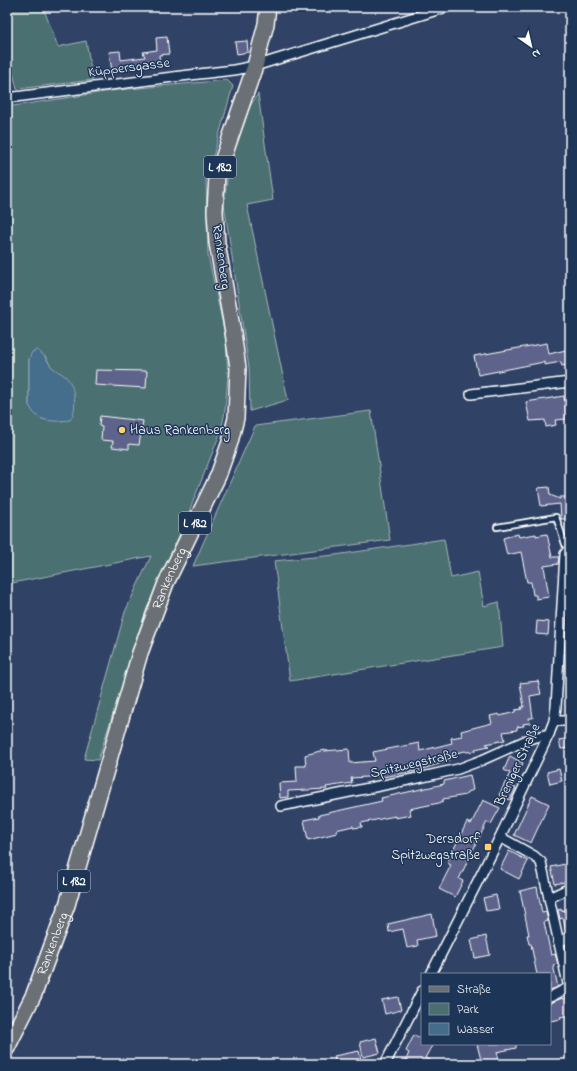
<svg xmlns="http://www.w3.org/2000/svg" width="577" height="1071" font-family="'Indie Flower',sans-serif">
<rect width="100%" height="100%" fill="#304367"/>
<filter id="ink" filterUnits="userSpaceOnUse"><feTurbulence type="fractalNoise" baseFrequency=".025" numOctaves="2"/><feDisplacementMap in="SourceGraphic" scale="8" xChannelSelector="R" yChannelSelector="G"/><feConvolveMatrix kernelMatrix="1 2 1 2 8 2 1 2 1" color-interpolation-filters="sRGB"/></filter>
<g filter="url(#ink)">
<g fill="#4b6f71" stroke="#a5b7b8" fill-rule="evenodd">
<path d="M24,7H43L58,47L86,41L93,80L17,89L7,49V11Z"/>
<path d="M227,80L233,86L206,181L208,255L226,339L228,375L225,411L221,431L183,527L147,608L98,760L84,759L125,612L151,556L7,584V107L117,90ZM46,357L51,367L58,372L62,421L41,419L29,405V359Z"/>
<path d="M258,94L273,200L247,205L288,400L250,411L249,368L224,204C227,176 231,147 242,121C246,112 252,103 258,94Z"/>
<path d="M371,411L390,540L193,566L255,426Z"/>
<path d="M444,539L451,578L478,572L484,606L499,602L503,647L290,681L274,561L335,555Z"/>
</g>
<path fill="#446d8c" stroke="#8fa7ba" d="M37,350C44,354 46,359 51,366C55,371 61,372 66,377C75,385 78,410 70,420C52,422 37,423 29,405V359L32,352Z"/>
<g fill="#5d648b" stroke="#fff">
<path d="M167,37L169,54L159,55L160,64L112,71L109,52L120,51L121,60L145,57L143,52L157,50L156,38Z"/>
<path d="M247,41L248,52L237,54L235,42Z"/>
<path d="M547,343L549,354L570,349V364L562,366L561,362L544,365V362L478,375L474,356Z"/>
<path d="M96,370L147,371L146,388L95,385Z"/>
<path d="M564,396L567,419L555,420L556,425L546,427L545,420L530,421L526,402Z"/>
<path d="M100,416L143,421L139,445L129,444V449L112,447L113,441L101,440L102,427L99,426Z"/>
<path d="M549,487L550,495L560,499V497H570V519H561L560,504L541,506L538,488Z"/>
<path d="M518,534L519,537L536,534V536L547,534L552,557H559L558,564L544,566L549,597L536,599V595H533L531,582H527L521,552L507,555L503,538Z"/>
<path d="M537,621L549,622L548,635L536,634Z"/>
<path d="M538,681L541,694L530,696L533,718H529L530,723L523,724L524,726L517,727V730L503,732L505,740L486,744L489,746L475,749L476,751L467,752L465,751L448,755L449,761L416,771L383,777V776L351,778L352,783L326,787L327,789L288,791V797L280,798L279,783L297,782L296,766H306L305,755L324,750V751L349,749L350,763L375,761L373,752L419,743L420,751L452,743L451,738L462,736L461,731L492,723L490,716L499,714L500,716L515,712V710L522,709L521,707H524L520,683Z"/>
<path d="M570,738V748L561,749L559,740Z"/>
<path d="M510,756L523,763L512,786L516,788L510,800L499,795L510,773L504,770Z"/>
<path d="M559,769L562,781L550,784L547,772Z"/>
<path d="M470,775L473,790L468,792L466,795L443,799V801L439,803L409,809L411,815L395,818V816L361,823L362,827L353,828V826L336,830L337,833L308,840L304,820L319,817V815L382,801L381,798L444,784V781Z"/>
<path d="M532,796L549,804L531,843L514,835Z"/>
<path d="M483,800L500,808L491,824L487,822L471,854L459,879L463,881L455,897L439,889L451,865L447,863L463,830L467,822L471,824Z"/>
<path d="M509,851L528,861L519,879L500,869Z"/>
<path d="M570,863V881L555,884L551,867Z"/>
<path d="M537,887L542,913L546,912L548,921L544,922L551,955L555,954L558,964L553,965L558,987L550,990V974H537L536,970L531,944H529L527,935H529L520,891Z"/>
<path d="M496,895L499,909L486,911L483,898Z"/>
<path d="M561,909V911L570,909V931L566,932L563,918L560,919L558,910Z"/>
<path d="M432,914L436,936L417,940L418,946L407,948L403,929L389,932L388,924Z"/>
<path d="M486,936L490,955L475,958L471,940Z"/>
<path d="M398,997L401,1010L385,1014L382,1000Z"/>
<path d="M570,997V1015L560,1017L561,1019L550,1021V1003L560,999Z"/>
<path d="M414,1035L422,1039V1044H433L425,1058L437,1064H404L409,1053L406,1051Z"/>
<path d="M376,1038L380,1053L363,1057L360,1042Z"/>
<path d="M477,1044H516V1048L497,1052L500,1064H482Z"/>
<path d="M359,1051L362,1064H336L334,1056Z"/>
</g>
<g fill="none" stroke-linecap="round" stroke-linejoin="round">
<defs>
<path id="service" d="M497,527L556,517L567,550"/>
<g id="minor">
<path d="M7,98L181,76L234,70L255,66L447,7"/>
<path d="M471,394L570,382"/>
<path d="M554,721H570"/>
<path d="M281,806L418,778L458,769L482,760L529,739L549,734"/>
<path d="M500,837L534,856L541,862L569,988"/>
<path d="M549,898L570,888"/>
<path d="M558,942L570,937"/>
<path d="M431,974L500,837L549,734L554,721L556,707L565,554L570,548"/>
<path d="M550,997L570,987"/>
<path d="M385,1064L422,991"/>
</g>
<g id="primary">
<path id="s1" d="M7,1048L34,994L67,905L140,653L166,583L218,476L230,442L236,418L238,368L233,332L217,243L215,211L217,176L255,66L266,24L268,7"/>
</g>
</defs>
<use href="#service" stroke="#fff" stroke-width="8"/>
<use href="#minor" stroke="#fff" stroke-width="12"/>
<use href="#primary" stroke="#fff" stroke-width="18"/>
<use href="#service" stroke="#1d3557" stroke-width="4.5"/>
<use href="#minor" stroke="#1d3557" stroke-width="9"/>
<use href="#primary" stroke="#6b6f75" stroke-width="15"/>
</g>
</g>
<g fill="#ffd166" stroke="#1d3557" stroke-width="1.5">
<circle cx="122" cy="430" r="4"/>
<rect x="484" y="843" width="8" height="8" rx="2"/>
</g>
<g text-anchor="middle" dominant-baseline="central" stroke-width="3" stroke-linejoin="round" paint-order="stroke">
<g fill="#1d3557" stroke="#bbc2cd" stroke-width="1">
<rect x="204" y="156" width="32" height="22" rx="3"/>
<rect x="179" y="512" width="32" height="22" rx="3"/>
<rect x="58" y="870" width="32" height="22" rx="3"/>
</g>
<g font-size="13" font-weight="bold" fill="#fff">
<text x="220" y="167">L 182</text>
<text x="195" y="523">L 182</text>
<text x="74" y="881">L 182</text>
</g>
<g font-size="14" fill="#fff" stroke="#1d3557">
<text transform="translate(129 68) rotate(-7)">Küppersgasse</text>
<text transform="translate(221 257) rotate(82)">Rankenberg</text>
<text stroke="none"><textPath href="#s1" startOffset="498">Rankenberg</textPath></text>
<text transform="translate(414 764) rotate(-13)">Spitzwegstraße</text>
<text transform="translate(518 765) rotate(-65)">Breniger Straße</text>
<text stroke="none"><textPath href="#s1" startOffset="114">Rankenberg</textPath></text>
</g>
<g font-size="14" fill="#fff" stroke="#1d3557" text-anchor="start">
<text x="130" y="430">Haus Rankenberg</text>
<text x="480" y="839" text-anchor="end">Dersdorf<tspan x="480" dy="16">Spitzwegstraße</tspan></text>
</g>
</g>
<rect width="577" height="1071" fill="none" stroke="#1d3557" stroke-width="24"/>
<rect x="12" y="12" width="553" height="1047" fill="none" stroke="#fff" stroke-width="1.5" filter="url(#ink)"/>
<rect x="421" y="973" width="130" height="72" fill="#1d3557" stroke="#77869a"/>
<rect x="429" y="986" width="20" height="6" fill="#6b6f75" stroke="#77869a"/>
<text x="457" y="993" font-size="12" fill="#ffffff">Straße</text>
<rect x="429" y="1003" width="20" height="12" fill="#4b6f71" stroke="#77869a"/>
<text x="457" y="1013" font-size="12" fill="#ffffff">Park</text>
<rect x="429" y="1023" width="20" height="12" fill="#446d8c" stroke="#77869a"/>
<text x="457" y="1033" font-size="12" fill="#ffffff">Wasser</text>
<g transform="translate(531 46) rotate(146)" stroke="#1d3557" stroke-width="3" paint-order="stroke">
<path d="M0-3L7 15L0 10L-7 15Z" fill="#ffffff"/>
<text y="-6" font-size="11" font-weight="bold" text-anchor="middle" fill="#ffffff">N</text>
</g>
</svg>
